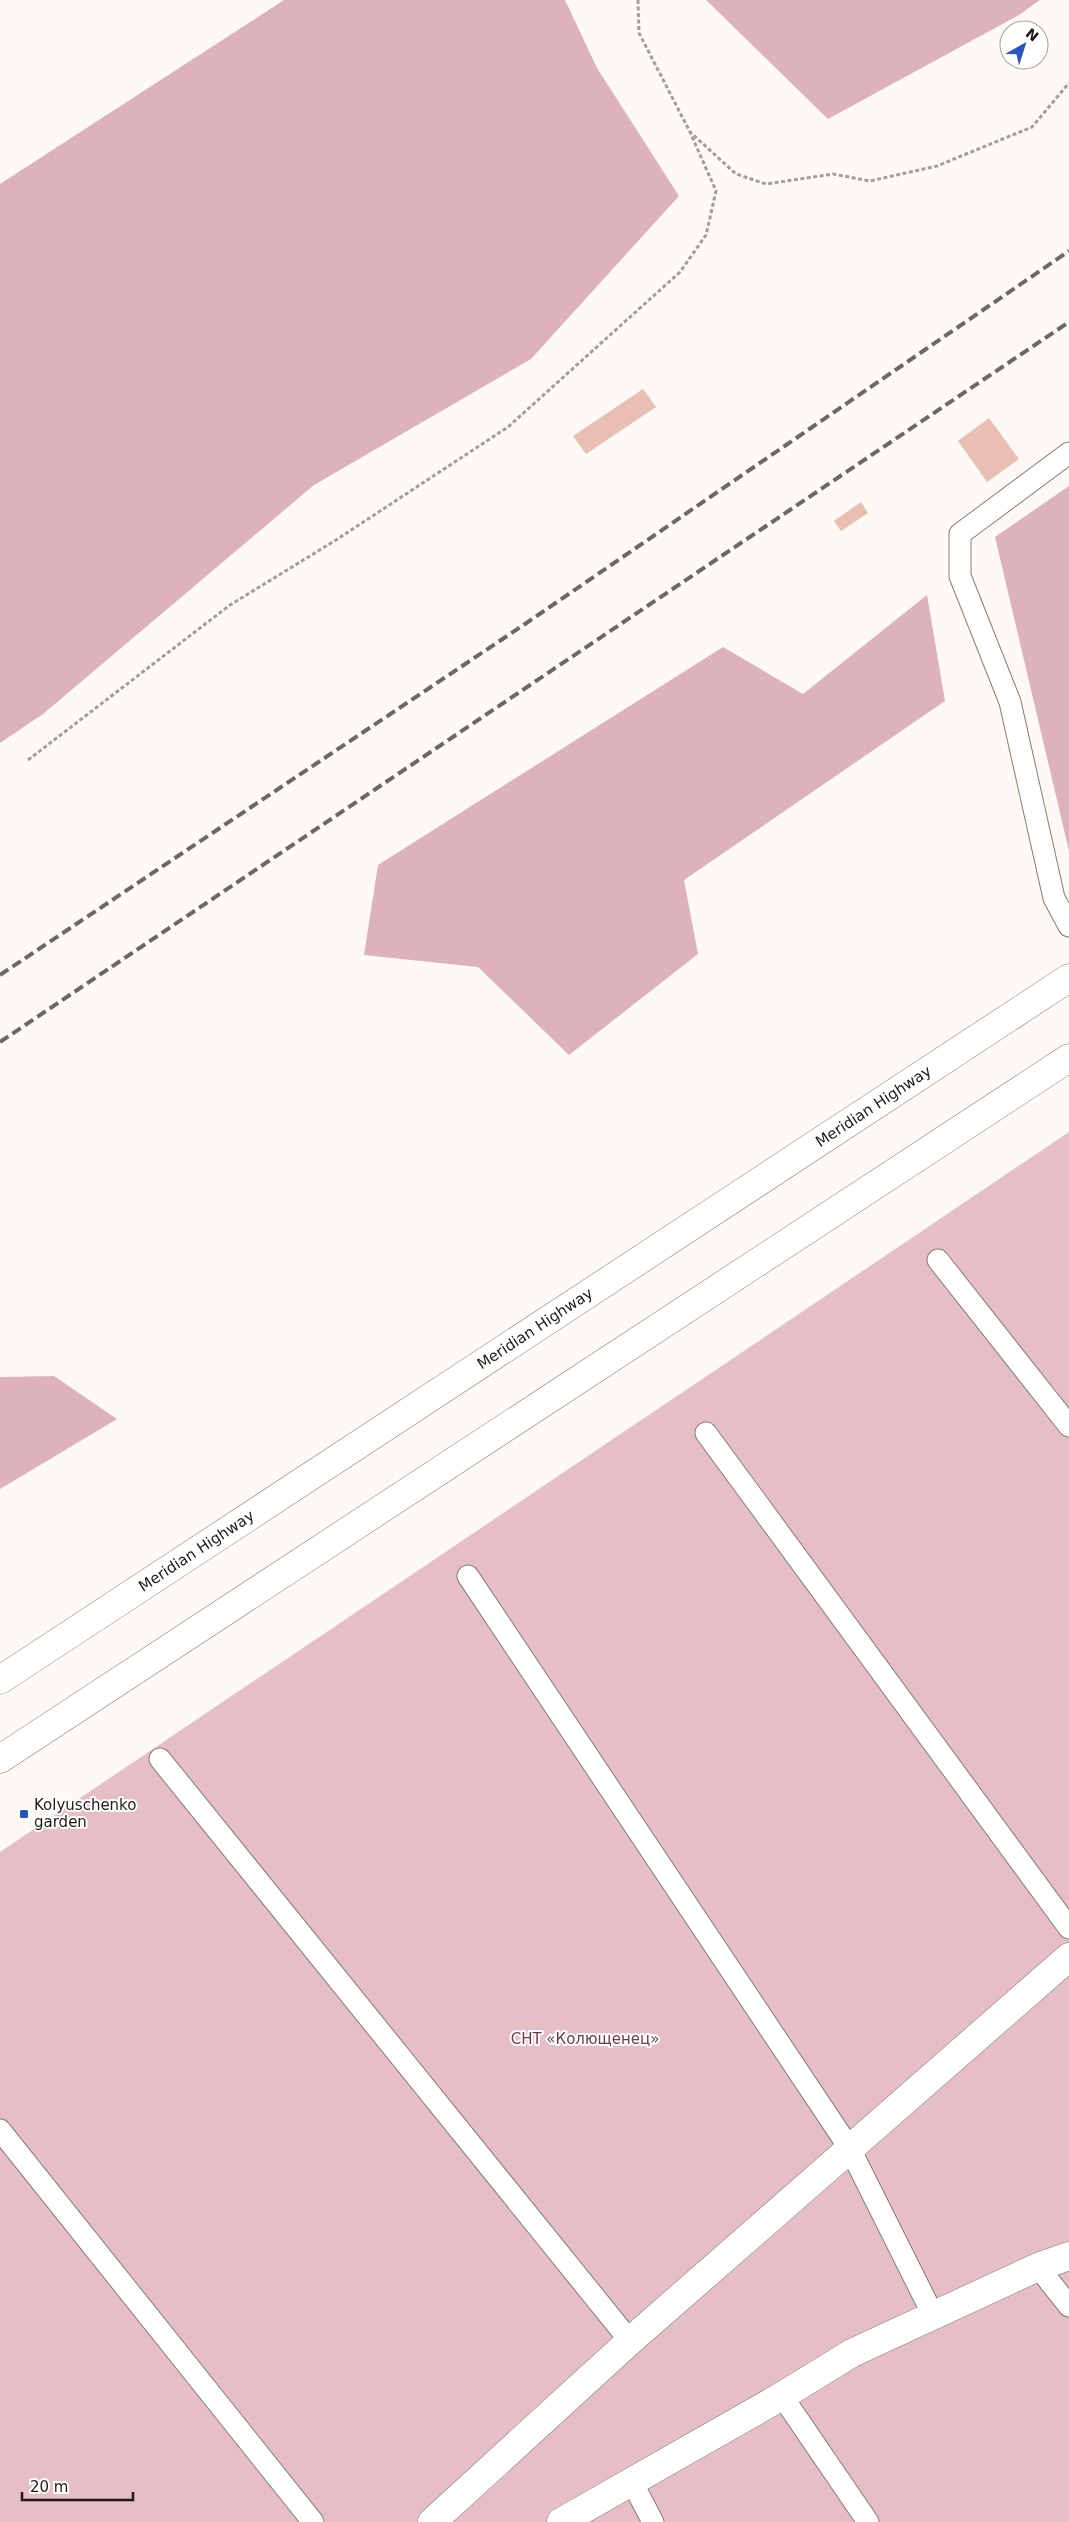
<svg xmlns="http://www.w3.org/2000/svg" width="1069" height="2522" font-family="'DejaVu Sans',sans-serif">
<rect width="100%" height="100%" fill="#fef9f4"/>
<path fill="#e5bec6" d="M1069,1132V2522H0V1852Z"/>
<g fill="#ddb2bc">
<path d="M284,0H565L597,68L679,196L531,359L314,485L43,714L0,743V184Z"/>
<path d="M706,0H1040L1019,15L828,119Z"/>
<path d="M1069,486V851L995,537Z"/>
<path d="M927,595L945,701L684,880L698,954L569,1055L478,967L364,955L378,865L723,647L803,694Z"/>
<path d="M54,1376L117,1419L0,1489V1377Z"/>
</g>
<g fill="#e9bfb3">
<path d="M643,389L656,407L586,454L573,436Z"/>
<path d="M989,418L1019,459L987,482L958,441Z"/>
<path d="M861,502L868,513L841,531L834,521Z"/>
</g>
<g fill="none" stroke-linecap="round" stroke-linejoin="round">
<defs>
<g id="service">
<path d="M1069,453L960,534V576L1010,702L1054,898L1069,926"/>
<path d="M938,1260L1069,1426"/>
<path d="M706,1433L1069,1928"/>
<path d="M468,1576L850,2149L933,2315"/>
<path d="M160,1759L630,2341"/>
<path d="M0,2130L313,2522"/>
<path d="M1038,2267L1069,2306"/>
<path d="M782,2396L868,2522"/>
<path d="M631,2480L653,2522"/>
</g>
<g id="minor">
<path d="M432,2522L630,2341L1069,1957"/>
<path d="M561,2522L782,2396L852,2353L1038,2267L1069,2256"/>
</g>
<g id="primary">
<path id="s1" d="M0,1680L1069,978"/>
<path d="M0,1759L1069,1058"/>
</g>
</defs>
<use href="#service" stroke="#887d72" stroke-width="23"/>
<use href="#minor" stroke="#887d72" stroke-width="29"/>
<use href="#primary" stroke="#887d72" stroke-width="29"/>
<g stroke="#a39e99" stroke-width="3" stroke-dasharray="4 2.5" stroke-linecap="butt">
<path d="M638,0L639,33L690,132L736,174L766,184L833,174L870,181L937,166L1032,127L1069,83"/>
<path d="M28,760L230,605L336,540L508,427L680,272L706,235L716,191L690,132"/>
</g>
<use href="#service" stroke="#fff" stroke-width="21"/>
<use href="#minor" stroke="#fff" stroke-width="28"/>
<use href="#primary" stroke="#fff" stroke-width="28"/>
<g stroke="#6c6863" stroke-width="4" stroke-dasharray="10 5" stroke-linecap="butt">
<path d="M0,975L525,624L1069,251"/>
<path d="M0,1042L1069,322"/>
</g>
</g>
<rect fill="#2953c2" stroke="#fff" stroke-width="2" x="19" y="1809" width="10" height="10" rx="2.5"/>
<g text-anchor="middle" dominant-baseline="central" stroke-width="4" stroke-linejoin="round" paint-order="stroke">
<g font-size="15" fill="#1e1a15" stroke="#fff">
<text stroke="none"><textPath href="#s1" startOffset="1045">Meridian Highway</textPath></text>
<text stroke="none"><textPath href="#s1" startOffset="640">Meridian Highway</textPath></text>
<text stroke="none"><textPath href="#s1" startOffset="235">Meridian Highway</textPath></text>
</g>
<g font-size="15" fill="#1e1a15" stroke="#fff" text-anchor="start">
<text x="34" y="1805">Kolyuschenko<tspan x="34" dy="17">garden</tspan></text>
</g>
<g font-size="15" fill="#703848" stroke="#fff">
<text x="585" y="2039">СНТ «Колющенец»</text>
</g>
</g>
<g transform="translate(1024 45) rotate(39)"><circle r="24" fill="#ffffff" stroke="#a5a3a1"/>
<path d="M0-4L9 19L0 12L-9 19Z" fill="#2953c2"/>
<text y="-8" font-size="14" font-weight="bold" text-anchor="middle" fill="#1e1a15">N</text>
</g>
<path d="M22 2492v8h111v-8" fill="none" stroke="#1e1a15" stroke-width="2.5"/>
<text x="30" y="2492" font-size="15" fill="#1e1a15" stroke="#ffffff" stroke-width="4" paint-order="stroke">20 m</text>
</svg>
